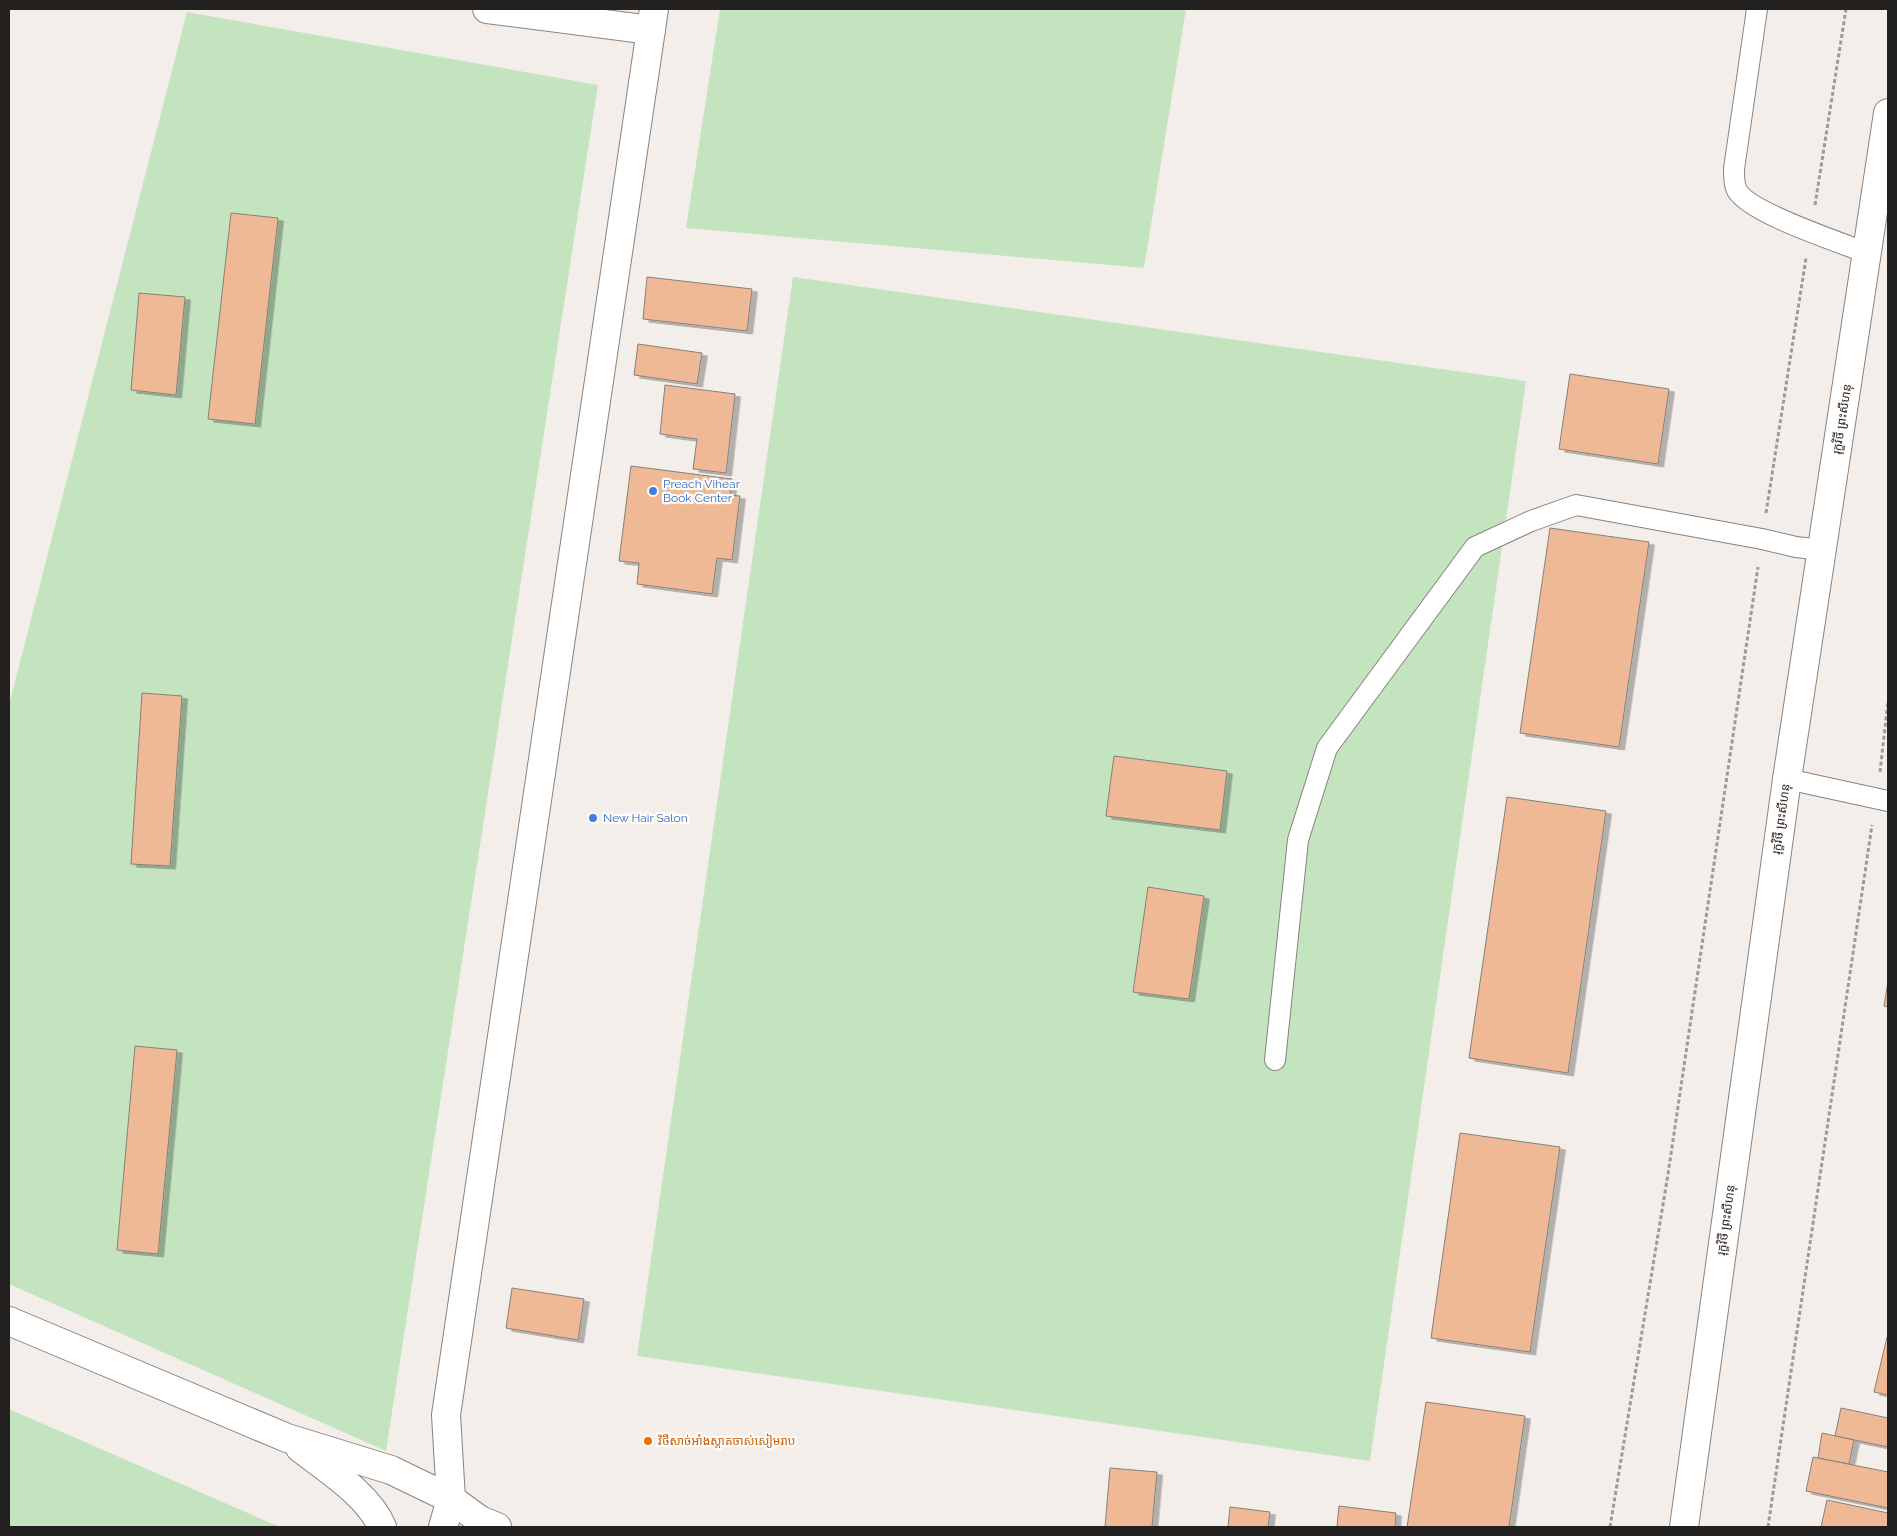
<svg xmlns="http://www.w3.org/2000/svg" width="1897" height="1536" font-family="Raleway,'Noto Sans Khmer',sans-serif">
<defs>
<filter id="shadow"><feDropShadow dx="5.5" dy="3" stdDeviation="0" flood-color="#0004"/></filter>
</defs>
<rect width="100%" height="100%" fill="#f4eeea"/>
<g fill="#c4e4c0">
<path d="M720,9H1186L1144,268L686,228Z"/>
<path d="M187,12L598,85L386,1451L9,1284V705Z"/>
<path d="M793,277L1526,381L1370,1461L637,1356Z"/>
<path d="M9,1409L280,1527H9Z"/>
</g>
<g fill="#eeb994" stroke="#86807c" filter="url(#shadow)">
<path d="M231,213L278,218L255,424L208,419Z"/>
<path d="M647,277L752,289L747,331L643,319Z"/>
<path d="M139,293L185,297L176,395L131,390Z"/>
<path d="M638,344L702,353L697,384L634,375Z"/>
<path d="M1570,374L1669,389L1658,464L1559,449Z"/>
<path d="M665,385L735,394L726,473L693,469L697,439L660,434Z"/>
<path d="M631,466L732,479L730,495L740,496L732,560L717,558L712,594L637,584L639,563L619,561Z"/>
<path d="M1550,528L1649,542L1619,747L1520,733Z"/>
<path d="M142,693L182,696L170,866L131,864Z"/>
<path d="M1114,756L1227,771L1220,830L1106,816Z"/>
<path d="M1507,797L1606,811L1568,1073L1469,1058Z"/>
<path d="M1148,887L1204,896L1189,999L1133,992Z"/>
<path d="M1888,981V1007L1884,1006Z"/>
<path d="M135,1046L177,1050L158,1254L117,1250Z"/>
<path d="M1460,1133L1560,1147L1530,1352L1431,1338Z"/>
<path d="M512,1288L584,1299L578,1340L506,1328Z"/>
<path d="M1887,1337L1888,1338V1395L1874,1392Z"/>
<path d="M1426,1402L1525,1416L1509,1527H1407Z"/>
<path d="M1841,1408L1888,1418V1447L1835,1436Z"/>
<path d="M1822,1433L1854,1440L1849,1464L1818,1458Z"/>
<path d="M1813,1457L1888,1472V1508L1806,1491Z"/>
<path d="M1110,1468L1157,1472L1152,1527H1105Z"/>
<path d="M1827,1500L1888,1513V1527H1821Z"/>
<path d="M1339,1506L1396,1513L1395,1527H1337Z"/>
<path d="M1230,1507L1270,1512L1268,1527H1228Z"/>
</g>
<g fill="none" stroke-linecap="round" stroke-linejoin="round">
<defs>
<g id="lane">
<path d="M1757,9L1734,169C1734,175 1734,183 1736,188C1743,211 1842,243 1867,253"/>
<path d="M1787,779L1888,801"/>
<path d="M1275,1060L1298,840L1327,748L1475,547L1531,521L1576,505L1762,539L1796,547L1822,550"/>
</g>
<path id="street" d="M487,9L651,30"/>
<g id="secondary">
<path d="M9,1321L287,1438L391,1470L451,1499L480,1520L497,1527"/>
<path d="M300,1448C327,1469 369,1495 382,1527"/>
<path d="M443,1527L451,1499L446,1415L654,9"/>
<path d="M1684,1527L1787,779L1888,113"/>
</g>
</defs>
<use href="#lane" stroke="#88837f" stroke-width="22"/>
<use href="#street" stroke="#88837f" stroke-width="30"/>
<use href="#secondary" stroke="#88837f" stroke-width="30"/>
<g stroke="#9f9a97" stroke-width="3" stroke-dasharray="4 2.5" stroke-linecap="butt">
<path d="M1815,205L1846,9"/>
<path d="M1766,513L1806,258"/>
<path d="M1880,772L1888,701"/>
<path d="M1610,1527L1668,1174L1758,567"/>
<path d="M1768,1527L1872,825"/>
</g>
<use href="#lane" stroke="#fff" stroke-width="20"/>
<use href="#street" stroke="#fff" stroke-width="28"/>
<use href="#secondary" stroke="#fff" stroke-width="28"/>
</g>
<g fill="#3f7fe0" stroke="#fffcfa" stroke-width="2">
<circle cx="653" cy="491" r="5"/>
<circle cx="593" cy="818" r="5"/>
</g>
<circle fill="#e8710a" stroke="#fffcfa" stroke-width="2" cx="648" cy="1441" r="5"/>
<g text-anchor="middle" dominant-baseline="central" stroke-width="4.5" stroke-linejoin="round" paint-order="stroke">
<g font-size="12" fill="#232120" stroke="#fffcfa">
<text transform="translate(1842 419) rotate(-81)">រុក្ខវិថី ព្រះសីហនុ</text>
<text transform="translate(1781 819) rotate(-82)">រុក្ខវិថី ព្រះសីហនុ</text>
<text transform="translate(1726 1220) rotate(-82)">រុក្ខវិថី ព្រះសីហនុ</text>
</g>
<g font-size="12" fill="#366cbe" stroke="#fffcfa" text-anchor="start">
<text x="663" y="484">Preach Vihear<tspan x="663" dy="14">Book Center</tspan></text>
<text x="603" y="818">New Hair Salon</text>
</g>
<g font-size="12" fill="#c56008" stroke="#fffcfa" text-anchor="start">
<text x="658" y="1441">វិថីសាច់អាំងស្តាតចាស់សៀមរាប</text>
</g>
</g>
<rect width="1897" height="1536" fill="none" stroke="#232120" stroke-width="20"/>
</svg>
